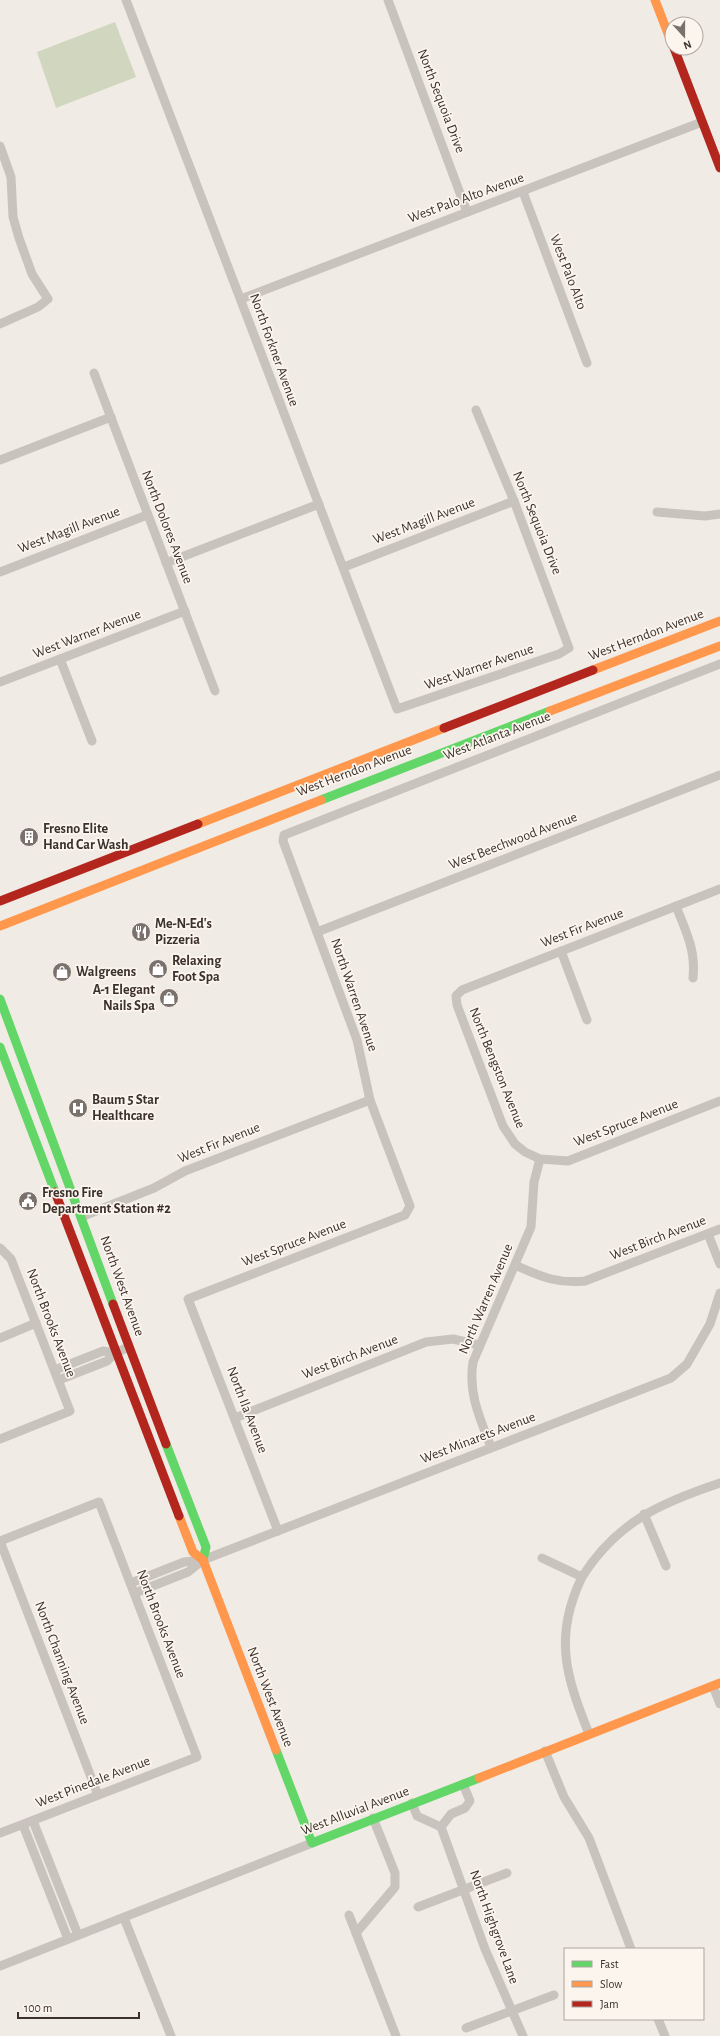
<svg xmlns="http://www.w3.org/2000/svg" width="720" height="2036" font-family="'Alegreya Sans',sans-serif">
<rect width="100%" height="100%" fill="#f0ebe5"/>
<path fill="#d1d6bf" d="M115,22L136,77L56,108L37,52Z"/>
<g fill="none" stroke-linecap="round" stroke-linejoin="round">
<g stroke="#c9c3be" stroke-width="9">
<path d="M126,0L397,709L559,654L569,648L514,501L476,410"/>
<path d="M388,0L467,212"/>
<path d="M0,146L11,177L13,217L19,238L32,274L48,299L38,307L0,324"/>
<path d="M523,192L587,363"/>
<path d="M241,299L702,122"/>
<path d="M94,373L215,691"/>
<path d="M0,460L111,417"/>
<path d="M657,512L705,516L720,514"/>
<path d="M166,563L319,504"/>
<path d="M344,567L514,501"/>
<path d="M0,572L147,515"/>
<path d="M60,659L92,741"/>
<path d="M0,682L185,611"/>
<path d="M720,889L462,990L456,996L457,1005L503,1126L515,1144L525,1152L540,1159L568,1161L720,1101"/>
<path d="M676,906C686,932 696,950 693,978"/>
<path d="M317,932L720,775"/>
<path d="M561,951L587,1020"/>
<path d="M81,1217L154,1188L185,1171L370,1100"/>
<path d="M708,1234L720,1264"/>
<path d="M0,1248L11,1259L70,1411L0,1439"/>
<path d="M515,1265C540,1276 556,1284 585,1281L720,1229"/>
<path d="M0,1338L36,1323"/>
<path d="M55,1370L103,1351L115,1353"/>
<path d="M59,1380L107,1361L115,1353L129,1347"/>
<path d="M235,1418L426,1342L453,1339L479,1345"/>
<path d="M491,1447C480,1419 468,1393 473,1362L531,1227L534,1182L540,1159"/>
<path d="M644,1514L666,1566"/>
<path d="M278,1531L188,1299L405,1215L410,1206L370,1100L357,1040L283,841L284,835L720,664"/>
<path d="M0,1541L99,1502L197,1757L0,1833"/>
<path d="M0,1541L98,1795"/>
<path d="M542,1558L582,1577C617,1522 660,1503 720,1483"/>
<path d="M582,1577C553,1637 566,1676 589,1734"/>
<path d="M131,1583L184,1562L203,1560L671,1378L687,1364L710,1324L720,1293"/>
<path d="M135,1593L188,1572L203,1560"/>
<path d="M713,1686L720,1704"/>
<path d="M545,1751L564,1797L589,1838L631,1949"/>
<path d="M412,1803L417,1816L441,1827"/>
<path d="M373,1818L395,1873V1887L356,1933L396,2036"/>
<path d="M33,1821L78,1935"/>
<path d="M23,1825L68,1939"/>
<path d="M441,1827L485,1949L523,2036"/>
<path d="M441,1827L451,1814L465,1808L470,1801L463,1784"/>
<path d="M418,1907L507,1873"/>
<path d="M349,1915L356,1933"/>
<path d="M124,1918L171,2036"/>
<path d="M0,1966L312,1843"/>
<path d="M658,2019L665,2036"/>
<path d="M466,2028L554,1995"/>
</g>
<g stroke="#63d668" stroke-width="9">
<path d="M321,800L550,711"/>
<path d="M0,999L113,1304"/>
<path d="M0,1047L55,1192"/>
<path d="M166,1444L206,1547L203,1560"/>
<path d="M276,1750L312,1843L479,1778"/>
</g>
<g stroke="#ff974d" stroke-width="9">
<path d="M655,0L672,44"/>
<path d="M593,670L720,621"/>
<path d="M550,711L720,646"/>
<path d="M198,824L444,728"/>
<path d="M0,926L321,800"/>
<path d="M179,1516L193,1552L203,1560L276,1750"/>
<path d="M479,1778L720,1683"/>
</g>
<g stroke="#b3261e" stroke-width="9">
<path d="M674,48L720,168"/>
<path d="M444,728L593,670"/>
<path d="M0,901L198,824"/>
<path d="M55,1192L179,1516"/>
<path d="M113,1304L166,1444"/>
</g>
</g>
<defs>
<symbol id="building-disc" viewBox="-11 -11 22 22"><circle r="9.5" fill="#7a716c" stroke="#fbf5ee"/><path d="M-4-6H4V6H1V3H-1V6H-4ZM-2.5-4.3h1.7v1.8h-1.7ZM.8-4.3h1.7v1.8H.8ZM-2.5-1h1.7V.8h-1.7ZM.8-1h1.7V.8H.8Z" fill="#fff"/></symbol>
<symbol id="restaurant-disc" viewBox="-11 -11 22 22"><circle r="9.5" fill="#7a716c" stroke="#fbf5ee"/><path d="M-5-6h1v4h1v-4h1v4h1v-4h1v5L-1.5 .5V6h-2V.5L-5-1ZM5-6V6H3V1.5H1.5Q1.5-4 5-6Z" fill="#fff"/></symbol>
<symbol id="shop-disc" viewBox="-11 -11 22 22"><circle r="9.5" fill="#7a716c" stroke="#fbf5ee"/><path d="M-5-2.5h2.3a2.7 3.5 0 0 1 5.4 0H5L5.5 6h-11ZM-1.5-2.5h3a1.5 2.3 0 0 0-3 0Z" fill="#fff"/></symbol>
<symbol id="hospital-disc" viewBox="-11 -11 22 22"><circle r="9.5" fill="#7a716c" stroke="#fbf5ee"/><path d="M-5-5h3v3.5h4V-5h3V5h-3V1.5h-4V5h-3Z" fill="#fff"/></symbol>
<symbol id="civic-disc" viewBox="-11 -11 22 22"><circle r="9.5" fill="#7a716c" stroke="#fbf5ee"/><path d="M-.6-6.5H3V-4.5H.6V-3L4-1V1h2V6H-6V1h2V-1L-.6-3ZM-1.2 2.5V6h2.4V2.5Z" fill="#fff"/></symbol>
</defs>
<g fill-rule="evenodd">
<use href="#building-disc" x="18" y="826" width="22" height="22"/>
<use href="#restaurant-disc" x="130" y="921" width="22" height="22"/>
<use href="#shop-disc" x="147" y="958" width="22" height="22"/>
<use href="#shop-disc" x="51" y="961" width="22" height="22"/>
<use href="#shop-disc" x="158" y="987" width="22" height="22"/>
<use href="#hospital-disc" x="67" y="1097" width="22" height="22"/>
<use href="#civic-disc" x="17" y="1190" width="22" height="22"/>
</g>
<g text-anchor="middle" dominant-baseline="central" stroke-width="3.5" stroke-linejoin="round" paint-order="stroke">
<g font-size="14" fill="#3b302b" stroke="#fbf5ee">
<text transform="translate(441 101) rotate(69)">North Sequoia Drive</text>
<text transform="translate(466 198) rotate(-20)">West Palo Alto Avenue</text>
<text transform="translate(568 272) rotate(69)">West Palo Alto</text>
<text transform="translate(274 350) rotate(70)">North Forkner Avenue</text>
<text transform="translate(424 521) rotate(-21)">West Magill Avenue</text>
<text transform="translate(537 523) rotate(68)">North Sequoia Drive</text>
<text transform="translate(167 527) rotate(69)">North Dolores Avenue</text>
<text transform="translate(69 530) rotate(-21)">West Magill Avenue</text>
<text transform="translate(87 634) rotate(-21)">West Warner Avenue</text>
<text transform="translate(646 635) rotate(-21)">West Herndon Avenue</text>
<text transform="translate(479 667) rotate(-19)">West Warner Avenue</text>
<text transform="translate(497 736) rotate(-21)">West Atlanta Avenue</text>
<text transform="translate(354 771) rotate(-21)">West Herndon Avenue</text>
<text transform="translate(513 841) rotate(-21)">West Beechwood Avenue</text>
<text transform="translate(582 928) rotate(-21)">West Fir Avenue</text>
<text transform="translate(354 995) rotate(71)">North Warren Avenue</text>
<text transform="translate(497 1068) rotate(68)">North Bengston Avenue</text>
<text transform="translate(626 1123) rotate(-21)">West Spruce Avenue</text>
<text transform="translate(219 1143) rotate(-22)">West Fir Avenue</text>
<text transform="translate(658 1238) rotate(-21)">West Birch Avenue</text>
<text transform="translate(294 1243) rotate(-21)">West Spruce Avenue</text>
<text transform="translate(122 1286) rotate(70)">North West Avenue</text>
<text transform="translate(486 1299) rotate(-67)">North Warren Avenue</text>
<text transform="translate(51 1323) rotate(69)">North Brooks Avenue</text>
<text transform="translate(350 1357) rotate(-21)">West Birch Avenue</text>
<text transform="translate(247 1410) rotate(69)">North Ila Avenue</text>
<text transform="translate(478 1438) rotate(-21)">West Minarets Avenue</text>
<text transform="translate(161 1624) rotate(69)">North Brooks Avenue</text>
<text transform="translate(62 1663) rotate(69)">North Channing Avenue</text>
<text transform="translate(270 1697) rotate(69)">North West Avenue</text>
<text transform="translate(93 1782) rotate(-21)">West Pinedale Avenue</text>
<text transform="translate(355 1811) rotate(-21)">West Alluvial Avenue</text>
<text transform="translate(494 1927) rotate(70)">North Highgrove Lane</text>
</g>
<g font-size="14" font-weight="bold" fill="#3b302b" stroke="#fbf5ee" text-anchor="start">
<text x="43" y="829">Fresno Elite<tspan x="43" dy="16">Hand Car Wash</tspan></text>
<text x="155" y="924">Me-N-Ed's<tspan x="155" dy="16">Pizzeria</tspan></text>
<text x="172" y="961">Relaxing<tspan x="172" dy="16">Foot Spa</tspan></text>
<text x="76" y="972">Walgreens</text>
<text x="155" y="990" text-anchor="end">A-1 Elegant<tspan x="155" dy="16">Nails Spa</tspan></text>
<text x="92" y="1100">Baum 5 Star<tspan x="92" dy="16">Healthcare</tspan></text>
<text x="42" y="1193">Fresno Fire<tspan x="42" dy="16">Department Station #2</tspan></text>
</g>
</g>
<rect x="564" y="1948" width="140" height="72" fill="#fbf5ee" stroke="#aea6a0"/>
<rect x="572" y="1961" width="20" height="6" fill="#63d668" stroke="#aea6a0"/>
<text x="600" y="1968" font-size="12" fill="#3b302b">Fast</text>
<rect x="572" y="1981" width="20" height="6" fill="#ff974d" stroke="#aea6a0"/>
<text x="600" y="1988" font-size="12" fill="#3b302b">Slow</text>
<rect x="572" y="2001" width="20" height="6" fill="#b3261e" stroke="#aea6a0"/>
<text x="600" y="2008" font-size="12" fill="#3b302b">Jam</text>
<g transform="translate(684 36) rotate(159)"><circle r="19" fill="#fbf5ee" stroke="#aea6a0"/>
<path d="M0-3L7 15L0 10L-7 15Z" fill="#7a716c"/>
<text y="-6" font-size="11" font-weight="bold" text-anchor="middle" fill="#3b302b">N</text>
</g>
<path d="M18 2012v6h121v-6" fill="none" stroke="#3b302b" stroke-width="2"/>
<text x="24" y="2012" font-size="12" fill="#3b302b" stroke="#fbf5ee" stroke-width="3" paint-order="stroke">100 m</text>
</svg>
